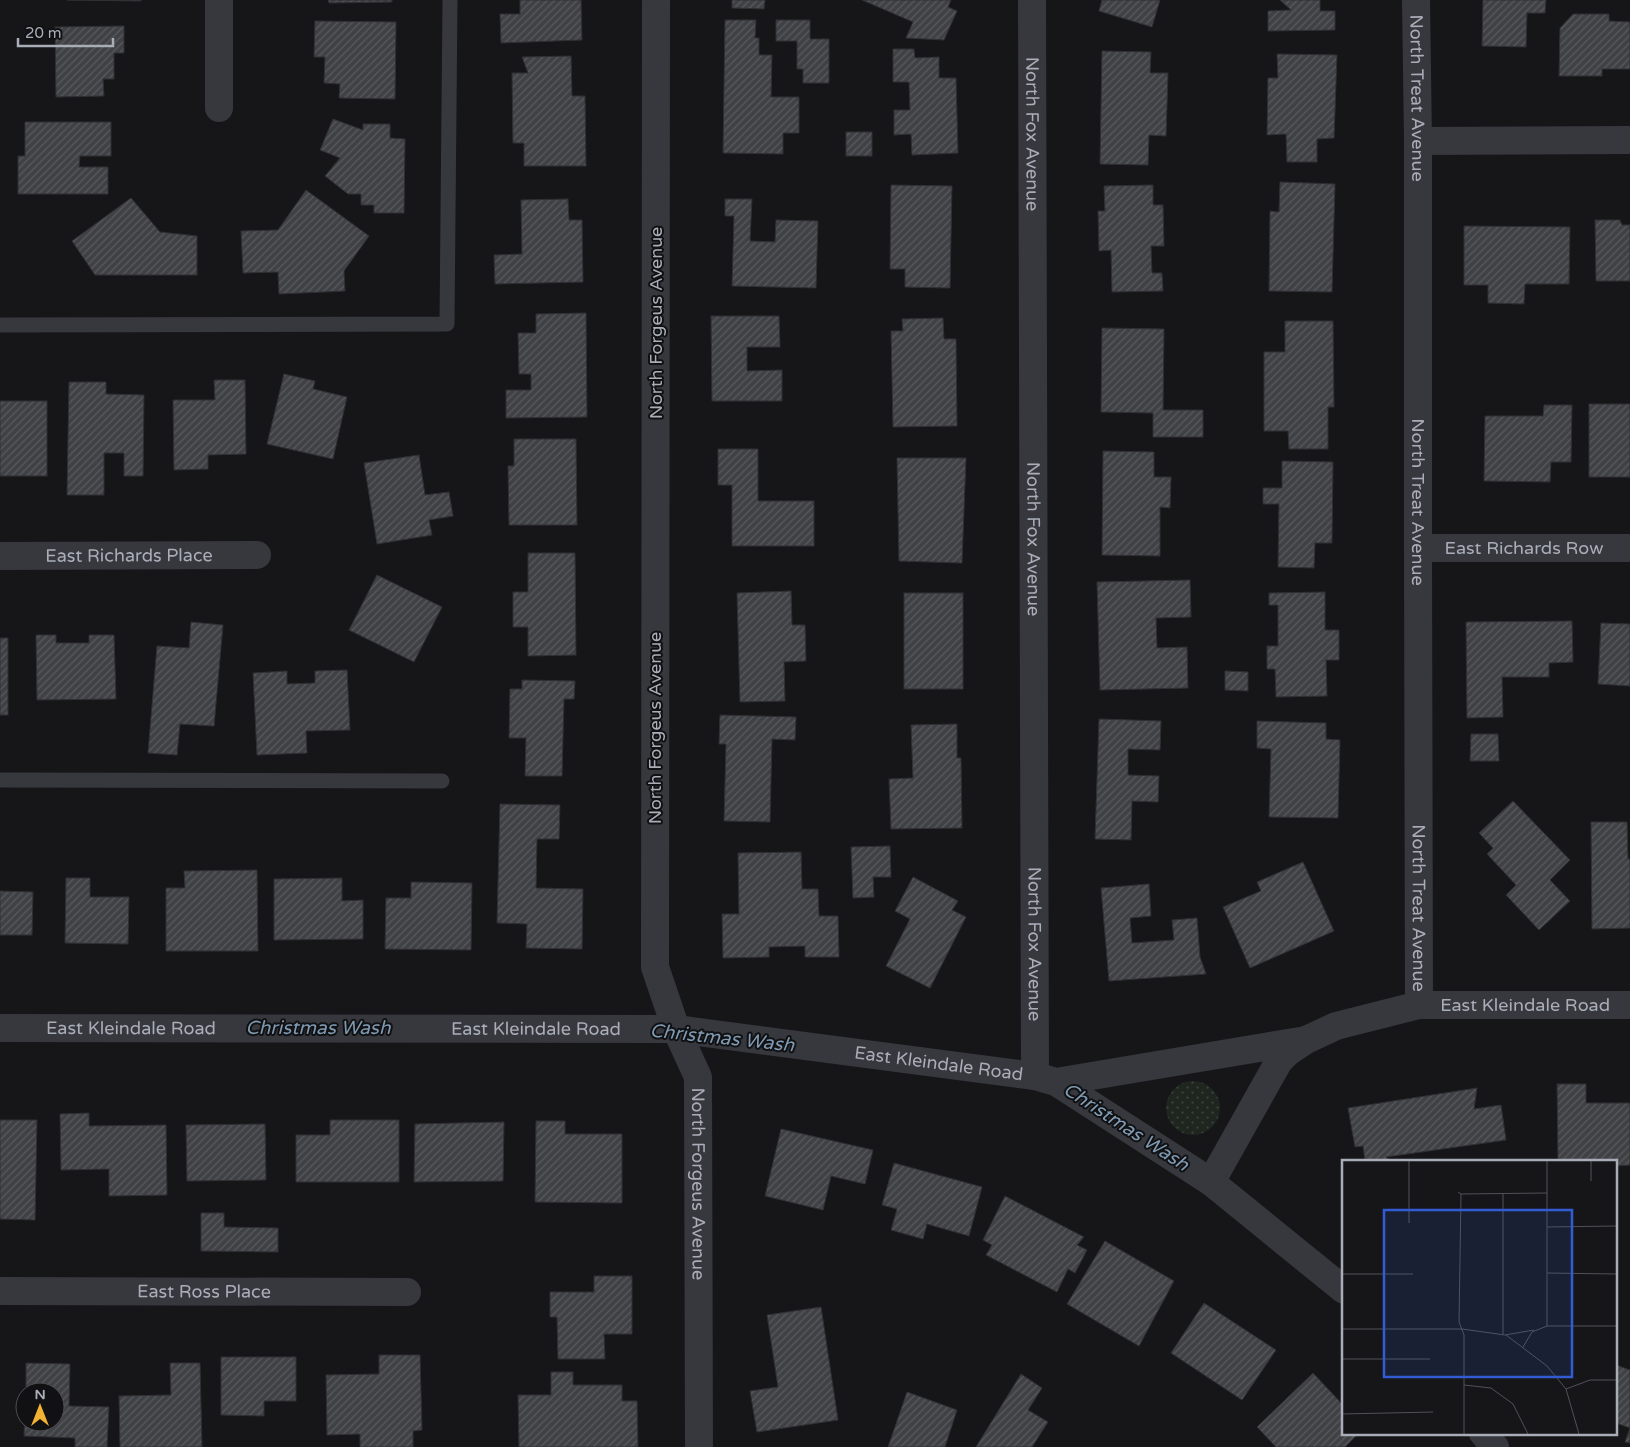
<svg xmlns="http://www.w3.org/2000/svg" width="1630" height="1447" font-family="'Varela Round',sans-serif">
<defs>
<pattern id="grass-dots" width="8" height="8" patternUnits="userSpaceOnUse" patternTransform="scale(1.25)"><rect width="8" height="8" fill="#1e261f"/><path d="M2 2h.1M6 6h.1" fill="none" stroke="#3c433d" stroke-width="1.8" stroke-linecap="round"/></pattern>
<pattern id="building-hatch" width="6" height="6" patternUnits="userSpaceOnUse" patternTransform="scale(1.25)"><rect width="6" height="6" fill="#404145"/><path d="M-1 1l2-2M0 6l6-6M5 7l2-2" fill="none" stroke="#595a5e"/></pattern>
</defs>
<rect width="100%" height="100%" fill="#161618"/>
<circle fill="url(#grass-dots)" cx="1193" cy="1108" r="27"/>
<g fill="url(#building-hatch)" stroke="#303034">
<path d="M67,0H141V1Z"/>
<path d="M328,0H392V2L329,3Z"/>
<path d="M520,0H581L582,40L501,43L500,14H520Z"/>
<path d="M732,0H765L764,9L732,8Z"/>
<path d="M862,0H951L948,7L957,11L944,40L906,38L913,22Z"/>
<path d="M1102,0H1160L1152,27L1099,11Z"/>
<path d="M1280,0H1320V11H1335V30L1268,31V11L1291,10Z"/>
<path d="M1483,0H1546L1545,13H1527L1526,47L1482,46Z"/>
<path d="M1573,14H1609V21L1630,22V69H1602V76H1559L1560,28Z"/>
<path d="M725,20H756L755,38H759V55H772L771,97H799V133H783V154L723,153Z"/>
<path d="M776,20H810V39H829V83H803V69H797V41H776Z"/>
<path d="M315,21L396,22L395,99L339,98L340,84L324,83L325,57H314Z"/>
<path d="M124,26V53H114V79H103L104,96L56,97L55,27Z"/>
<path d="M893,49H914L915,58L939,57V78H956L958,153L912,155L911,134L894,135V110H910L909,82H893Z"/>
<path d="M1102,51L1151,52L1150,73H1168L1166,136L1149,135L1148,165L1100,164Z"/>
<path d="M1277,54L1337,55L1334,138L1317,139V162H1287L1286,134L1267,135L1268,78H1278Z"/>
<path d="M571,56L572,96H585L586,166H524V143H513L512,73H528L522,57Z"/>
<path d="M333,119L363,130V124H390V138L405,139L404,213H374V205H361V194H348L325,176L340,158L320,150Z"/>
<path d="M25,122H111V156H80L79,167H108V194H18V156H25Z"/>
<rect x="846" y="132" width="26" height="24"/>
<path d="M1280,182L1335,184L1332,292L1269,291L1270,211L1279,212Z"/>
<path d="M891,185L952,186L950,288L905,287V269H890Z"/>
<path d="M1153,185V205H1163L1164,246H1151L1152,273H1162L1163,291L1112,292L1111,250L1099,251L1098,211H1105L1104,186Z"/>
<path d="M306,190L369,236L344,271L345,291L279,294L278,272L243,273L241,231L278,230Z"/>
<path d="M131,198L160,232L197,236V275H95L72,241Z"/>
<path d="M568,199L569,220H582L583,282L495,284L494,255L522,254L521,200Z"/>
<path d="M725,199H752L750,241L775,242L776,220L818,221L816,288L732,286L734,216H725Z"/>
<path d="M1595,220H1620L1622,225H1630V281H1596Z"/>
<path d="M1464,226L1570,227L1569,284H1525L1524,304L1488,303V285H1464Z"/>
<path d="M586,313L587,417L506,418V390H531V374H519L518,333H536V314Z"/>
<path d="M711,316H779L780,347H747V371L782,370V401H712Z"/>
<path d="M943,318L944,339H956L957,426L893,427L891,331H903L902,319Z"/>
<path d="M1285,321H1333L1334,407H1328V449H1289L1288,431H1264V352H1285Z"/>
<path d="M1102,328L1164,329L1163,410H1203V437H1153V413L1101,412Z"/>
<path d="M284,374L315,381L313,389L347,397L333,459L267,444Z"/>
<path d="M214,380H245L246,454L208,455V469L174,470L173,400H215Z"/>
<path d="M69,382H106V394L144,395L143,476H124V453H104V495H67Z"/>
<rect x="0" y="401" width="47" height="75"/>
<rect x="1589" y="404" width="41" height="73"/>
<path d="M1544,405H1572L1571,462H1551L1550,482L1484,481L1485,416H1543Z"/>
<path d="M514,439H576L577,525H509L508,466H514Z"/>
<path d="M718,449H758V501H814V546H732V485H718Z"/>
<path d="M1103,451L1154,452V477H1171L1170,508L1160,507V556L1102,555Z"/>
<path d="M419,455L425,495L449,492L453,516L429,520L432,535L377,544L364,463Z"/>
<path d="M897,458H966L962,563L899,561Z"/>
<path d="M1282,461L1333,462L1332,543H1315L1314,568L1278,567L1279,504H1263V488H1282Z"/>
<path d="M528,553H575L576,655L528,656V627H513V592H528Z"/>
<path d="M377,575L442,607L414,662L349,630Z"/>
<path d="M1190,580L1191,617L1156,618L1157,648L1187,647L1188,688L1100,690L1097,582Z"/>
<path d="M791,591L792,625H805L806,661L784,662L785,701L740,702L737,593Z"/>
<path d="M1325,592V630H1339V660H1326L1327,696L1276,697L1275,669H1267V646H1278V605H1269V593Z"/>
<rect x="904" y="593" width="59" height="96"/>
<path d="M1572,621L1573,662L1549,663V677H1502L1503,717L1467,718L1466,622Z"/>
<path d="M191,622L223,625L214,726L180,724L177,755L148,753L157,646L189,648Z"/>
<path d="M1601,623L1630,624V686L1598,684Z"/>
<path d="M36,635H56V643H89V635H114L116,699L37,700Z"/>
<rect x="0" y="638" width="8" height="77"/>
<path d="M347,670L350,730L306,731L307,753L257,755L253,673L287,671V684L315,683V671Z"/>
<path d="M1225,671L1248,672V691L1225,690Z"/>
<path d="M522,680L575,681L574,699H564L562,776H525L526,738H509L510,689H522Z"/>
<path d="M720,715L796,717L795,740L772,739L770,822L724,821L726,744H719Z"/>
<path d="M1099,719L1161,721L1160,750L1128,749V775L1159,776L1158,802L1132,801L1131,840L1095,839Z"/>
<path d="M1257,721L1326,723V739L1340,740L1338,818L1269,817L1271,749L1257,748Z"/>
<path d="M957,724V758H961L962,828L891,829L889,779L913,778L911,725Z"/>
<path d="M1471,734H1498L1499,761H1470Z"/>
<path d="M1513,801L1570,860L1550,880L1570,901L1539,930L1506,895L1516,885L1487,854L1493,848L1479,833Z"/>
<path d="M500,804L560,805L559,839H537L536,888L583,889L582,949L526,948L527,924L497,923Z"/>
<path d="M1591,822H1627L1628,859H1630V928L1592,929Z"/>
<path d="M890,846L891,877H873L874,897L853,898L851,847Z"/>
<path d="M801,852L802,889H818L819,916H838L839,957H805V946L769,947V957L723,958L722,914H739L738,853Z"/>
<path d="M1303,862L1334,931L1250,968L1223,907L1261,891L1257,882Z"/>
<path d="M257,870L258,951H166V888H185L184,871Z"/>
<path d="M913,877L958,901L952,910L966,917L930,988L886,966L910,919L895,911Z"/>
<path d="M66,878H90V897H129L128,944L65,943Z"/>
<path d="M342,878V901L363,900V939L274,940V879Z"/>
<path d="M411,882L472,883L471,950L385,949L386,898H411Z"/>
<path d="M1149,884L1151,916L1130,918L1132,943L1174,940L1172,920L1197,918L1200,957L1206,974L1109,981L1101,888Z"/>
<path d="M0,891L33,892L32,935H0Z"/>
<path d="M1557,1084H1586V1103H1630V1165L1616,1166V1161H1558Z"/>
<path d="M1477,1088L1474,1109L1501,1105L1506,1140L1386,1157L1391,1161H1365L1363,1146L1355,1147L1348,1108Z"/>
<path d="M89,1113V1126L166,1125L167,1195L109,1196V1169L61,1170L60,1114Z"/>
<path d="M0,1120H37L35,1220L0,1219Z"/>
<path d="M330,1120H399V1182H296V1135H330Z"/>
<path d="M536,1121H565V1134H622V1203L535,1202Z"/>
<path d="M504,1122L503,1181L414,1182L415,1124Z"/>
<path d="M265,1124L266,1180L187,1181L186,1125Z"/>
<path d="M781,1129L873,1150L865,1184L831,1176L823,1210L765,1196Z"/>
<path d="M894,1163L982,1187L969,1236L927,1224L923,1239L891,1230L897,1209L882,1205Z"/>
<path d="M1005,1196L1084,1237L1077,1245L1087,1250L1075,1273L1068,1269L1057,1292L986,1255L992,1245L983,1240Z"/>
<path d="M201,1213H224V1227L278,1228V1252L201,1251Z"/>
<path d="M1105,1241L1174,1281L1139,1346L1067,1304Z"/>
<path d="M594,1276H632V1334H604L605,1359H558L557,1317H550V1292H594Z"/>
<path d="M1204,1303L1276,1350L1242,1400L1171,1353Z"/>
<path d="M821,1307L838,1420L757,1432L750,1391L778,1387L767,1315Z"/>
<path d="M379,1355H420L422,1430L413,1431V1447H360V1434L327,1435L326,1375L379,1374Z"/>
<path d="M221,1357H296V1401H264V1416L221,1415Z"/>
<path d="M26,1363L70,1364L69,1406L109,1407L107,1447H75V1438L24,1436L25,1409V1422H55V1392H26Z"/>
<path d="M170,1363H200L202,1447H120L119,1396L171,1395Z"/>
<path d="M1616,1365L1630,1370V1443L1625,1442L1630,1428L1616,1423Z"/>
<path d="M551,1372H573V1385H622V1401H637L638,1447H519L518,1395H551Z"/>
<path d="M1313,1373L1344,1406V1433H1359L1345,1447H1276L1257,1427Z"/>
<path d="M1021,1374L1042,1388L1028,1410L1048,1422L1032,1447H976Z"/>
<path d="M907,1392L957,1410L945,1447H888Z"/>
</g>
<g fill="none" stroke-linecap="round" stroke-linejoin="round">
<g stroke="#37383d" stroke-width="15">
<path d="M0,325L447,324L450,0"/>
<path d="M0,780L442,781"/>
</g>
<g stroke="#37383d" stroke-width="28">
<path id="s1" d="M656,0L655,967L676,1029L698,1077L699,1447"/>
<path id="s2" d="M1032,0L1035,1076"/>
<path id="s3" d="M1416,0L1418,141V548L1419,1005"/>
<path d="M219,108V0"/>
<path d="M1418,141L1630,140"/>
<path id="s4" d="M1418,548H1630"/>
<path id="s5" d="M0,556L257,555"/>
<path id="s6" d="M0,1028L676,1029L1035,1076L1056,1082L1306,1040"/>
<path d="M1056,1082L1211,1182L1344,1290"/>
<path id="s7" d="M1211,1182L1279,1061L1288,1052L1306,1040L1336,1026L1419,1005H1630"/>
<path id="s8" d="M0,1291L407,1292"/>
<path d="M1483,1433L1495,1447"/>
</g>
</g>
<g text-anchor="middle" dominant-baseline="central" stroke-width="4" stroke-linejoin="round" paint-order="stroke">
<g font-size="18" fill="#a8adb8" stroke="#111113">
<text stroke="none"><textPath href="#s3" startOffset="98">North Treat Avenue</textPath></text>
<text stroke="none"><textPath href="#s2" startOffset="134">North Fox Avenue</textPath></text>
<text transform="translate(656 323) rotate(-90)">North Forgeus Avenue</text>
<text stroke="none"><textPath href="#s3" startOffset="502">North Treat Avenue</textPath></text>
<text stroke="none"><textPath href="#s2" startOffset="539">North Fox Avenue</textPath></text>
<text stroke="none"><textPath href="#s4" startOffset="106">East Richards Row</textPath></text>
<text stroke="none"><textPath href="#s5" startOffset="129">East Richards Place</textPath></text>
<text transform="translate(655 728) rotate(-90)">North Forgeus Avenue</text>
<text stroke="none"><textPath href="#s3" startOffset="908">North Treat Avenue</textPath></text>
<text stroke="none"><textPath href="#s2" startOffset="944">North Fox Avenue</textPath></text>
<text stroke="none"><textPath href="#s7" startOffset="398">East Kleindale Road</textPath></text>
<text stroke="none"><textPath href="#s6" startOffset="131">East Kleindale Road</textPath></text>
<text stroke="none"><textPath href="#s6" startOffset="536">East Kleindale Road</textPath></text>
<text stroke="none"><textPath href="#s6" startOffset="941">East Kleindale Road</textPath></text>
<text stroke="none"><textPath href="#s1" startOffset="1192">North Forgeus Avenue</textPath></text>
<text stroke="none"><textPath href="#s8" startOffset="204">East Ross Place</textPath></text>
</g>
<g font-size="19" font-style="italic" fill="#7f9bb3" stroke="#111113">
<text x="318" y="1028">Christmas Wash</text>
<text transform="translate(722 1038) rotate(6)">Christmas Wash</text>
<text transform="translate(1126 1127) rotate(33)">Christmas Wash</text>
</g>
</g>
<g transform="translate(1342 1160)">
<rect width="275" height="275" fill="#161618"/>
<path fill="none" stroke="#505258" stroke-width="1" d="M205,1V166M249,21V1M116,32L119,34L117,162L122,175V274M161,33V174M119,34L205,33M67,63V1M205,67L275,66M205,113L275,114M0,114H71M0,169H120L163,175L192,170M164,175L205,206L224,229L237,274M181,187L190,172L205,166H275M0,199H88M122,225L149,228L171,244L186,274M224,229L248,220H275M0,254L91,252"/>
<path fill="#325cd3" fill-opacity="0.15" stroke="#325cd3" stroke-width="2.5" d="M42,50H230V217H42Z"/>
<rect width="275" height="275" fill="none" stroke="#a8adb8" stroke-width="2.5"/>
</g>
<g transform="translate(40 1407)"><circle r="24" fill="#111113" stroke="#4d4f55"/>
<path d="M0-4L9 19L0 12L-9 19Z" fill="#f2b134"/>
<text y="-8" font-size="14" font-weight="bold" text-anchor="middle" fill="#a8adb8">N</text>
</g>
<path d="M18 38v8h95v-8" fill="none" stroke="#a8adb8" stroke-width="2.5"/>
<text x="25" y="38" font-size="15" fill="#a8adb8" stroke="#111113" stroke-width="4" paint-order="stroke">20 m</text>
</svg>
